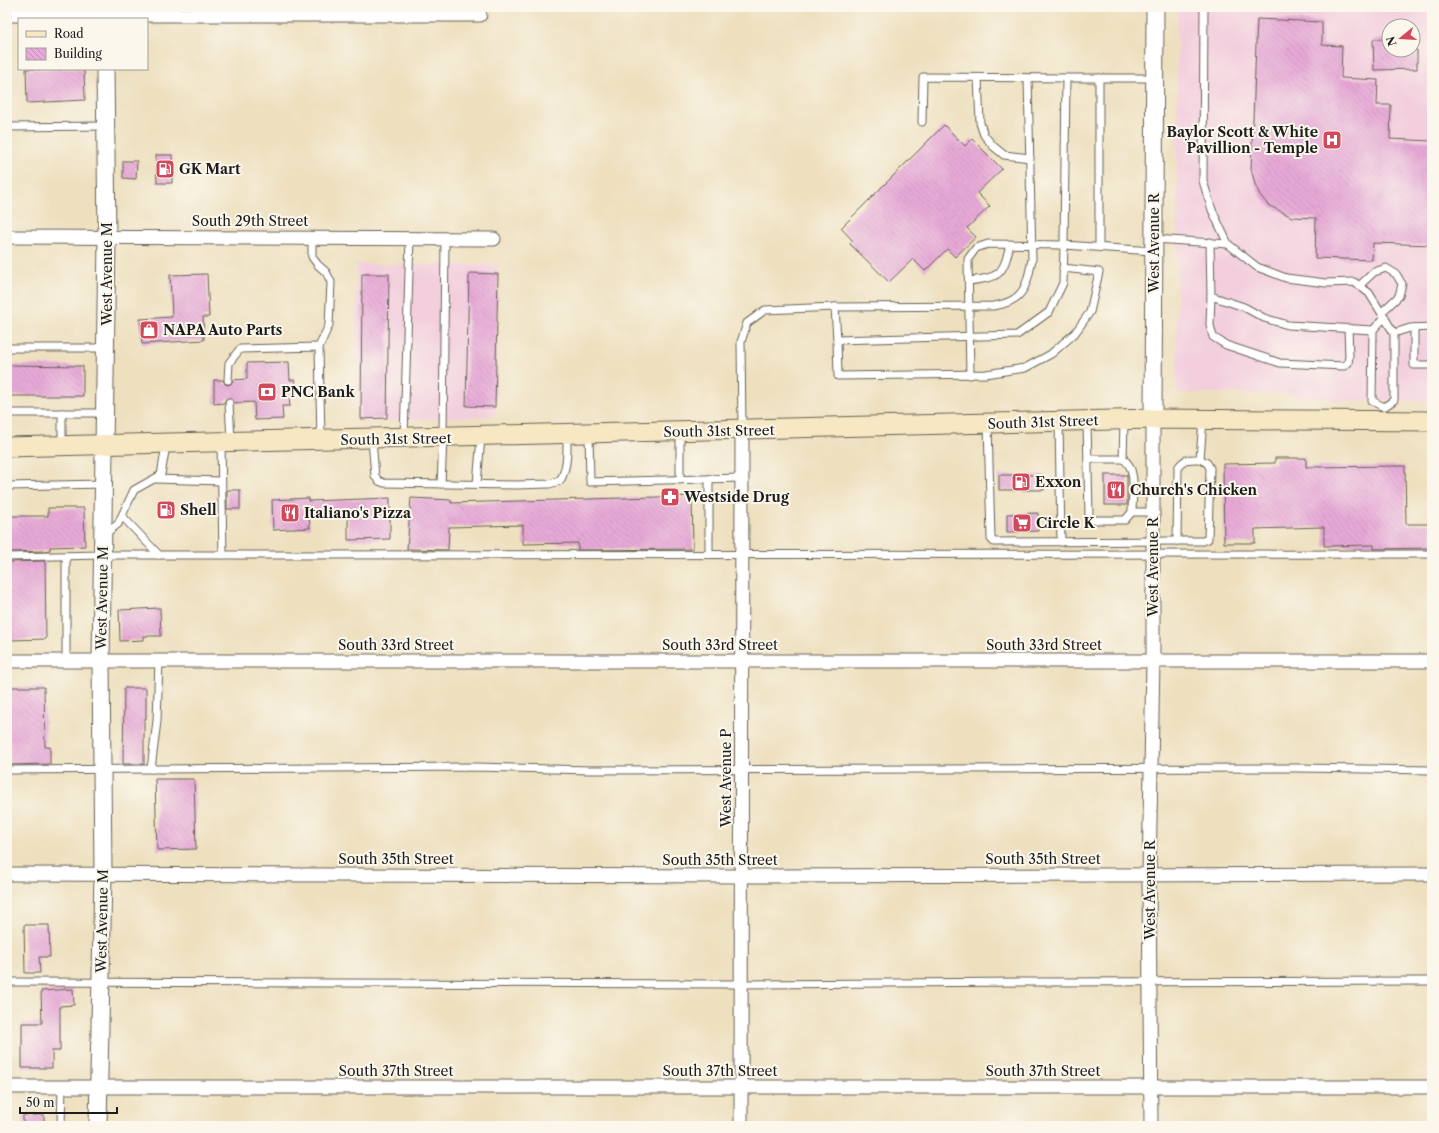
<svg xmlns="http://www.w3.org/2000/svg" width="1439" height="1133" font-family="'Libre Caslon Text',serif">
<defs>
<pattern id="building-back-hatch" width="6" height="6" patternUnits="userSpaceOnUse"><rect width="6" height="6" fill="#e7a9d7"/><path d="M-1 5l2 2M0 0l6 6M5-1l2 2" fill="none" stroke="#c691b8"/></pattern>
</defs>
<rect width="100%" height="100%" fill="#fbf7ec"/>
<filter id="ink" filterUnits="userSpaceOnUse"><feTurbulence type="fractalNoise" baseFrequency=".025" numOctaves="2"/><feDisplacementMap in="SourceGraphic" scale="8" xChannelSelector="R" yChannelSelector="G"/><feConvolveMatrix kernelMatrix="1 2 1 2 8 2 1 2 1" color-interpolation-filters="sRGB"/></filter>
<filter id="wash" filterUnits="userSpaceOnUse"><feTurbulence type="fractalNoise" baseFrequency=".012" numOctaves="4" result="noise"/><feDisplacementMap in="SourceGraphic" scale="16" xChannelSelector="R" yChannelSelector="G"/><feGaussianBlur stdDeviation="0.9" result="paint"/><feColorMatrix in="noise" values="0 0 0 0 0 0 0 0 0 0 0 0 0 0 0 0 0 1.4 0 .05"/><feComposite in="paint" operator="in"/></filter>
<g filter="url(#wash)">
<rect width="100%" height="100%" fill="#eee0bf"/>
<g fill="#f3cfde" fill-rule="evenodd">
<path d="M1177,7H1432V401H1344L1284,394L1177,393ZM1389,26H1413V50H1389Z"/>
<path d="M356,264L498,265L495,416L357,422Z"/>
</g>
<g id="blocks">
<g fill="url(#building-back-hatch)">
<path d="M1257,19L1322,22V45L1342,46L1341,78L1378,80L1377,105H1391L1390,139L1432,141V245L1373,243L1372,260L1315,258L1316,218L1292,217L1268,205L1260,195L1255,184L1251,169Z"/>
<path d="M1373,39H1389V50H1417V69L1374,70Z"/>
<path d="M26,69H84L85,100L27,103Z"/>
<path d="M944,125L965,146L972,139L1002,169L977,193L990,206L967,228L976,237L955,257L947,249L925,271L913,259L889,282L850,244L853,241L841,228Z"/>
<path d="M156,155H172V183H157Z"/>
<path d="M123,161H137L136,179L123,178Z"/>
<path d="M469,273L498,274L495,407L466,406Z"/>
<path d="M207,274L209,317H203L204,340L142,344L140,319L172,317L170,275Z"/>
<path d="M362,274H389L387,418L361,419Z"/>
<path d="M289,362L290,380H295L296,397H289L290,406H282L283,419L255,420L254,402L234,403L229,398L226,399L224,403L214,404V380H223L225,384L228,385L232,383L233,380L247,379V363Z"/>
<path d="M7,365L83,366V396H7Z"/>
<path d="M1275,458H1306V467L1405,466L1406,524H1432V548L1374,549V545L1324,546V527L1255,529V543H1224L1223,464L1275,463Z"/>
<rect x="999" y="475" width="45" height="15"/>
<rect x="1105" y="475" width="22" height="30"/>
<rect x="227" y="490" width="13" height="19"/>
<path d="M692,496L693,549L578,550V543L523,544V525L449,527L448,550L407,549L411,498L451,500V503Z"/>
<path d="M309,498V501L390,498V539L348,540V514L309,516L310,528L273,530L272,500Z"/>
<path d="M48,508H84L85,546L50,547V550L44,551L8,552L7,516H48Z"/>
<path d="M1038,513V531L1007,532V514Z"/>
<path d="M45,561L46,639L10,640L8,562Z"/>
<path d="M160,608L161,636H144V640L120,641L119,610Z"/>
<path d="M8,687H44L45,747H50V764L9,765Z"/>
<path d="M124,688H146V719H144V764H123Z"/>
<path d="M155,779H194L196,849L157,850Z"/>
<path d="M24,925H49L50,957H39L40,973H25Z"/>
<path d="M73,989L74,1005L60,1006V1051H52V1068H22V1023H42L41,991Z"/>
<rect x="23" y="1115" width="21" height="11"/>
</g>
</g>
</g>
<g filter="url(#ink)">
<use href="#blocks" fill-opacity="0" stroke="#666155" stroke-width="1"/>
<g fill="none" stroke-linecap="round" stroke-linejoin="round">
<defs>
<g id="service">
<path d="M978,78L980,123L984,135L993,146L1004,155L1030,158"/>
<path d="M1099,78V247"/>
<path d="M922,122L923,77L1066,78"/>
<path d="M7,127L106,126"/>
<path d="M312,238V257L318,265L326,272L331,282L329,325L319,347"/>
<path d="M1155,239L1228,244L1212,210L1203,181L1204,7"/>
<path d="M1210,242L1211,296L1244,307L1264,318L1288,325L1373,330"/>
<path d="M1228,244L1257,267L1286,278L1326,283L1354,282L1369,293L1394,333V400L1384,407"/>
<path d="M969,281C1001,277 1003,275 1010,244"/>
<path d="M1359,286L1374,272L1386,268L1396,274L1402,284L1399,296L1382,312"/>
<path d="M1211,296L1210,325L1213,337L1226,345L1280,363L1344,366L1348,363L1349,356L1348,328"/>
<path d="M835,307L993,306C1023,302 1027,287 1032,259L1028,78"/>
<path d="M1414,328V365H1432"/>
<path d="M1394,333L1410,328L1432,327"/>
<path d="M837,340L838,376L986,374L1025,368L1051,354L1075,333L1090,312L1099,272L1063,268"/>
<path d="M7,348H106"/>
<path d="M970,375L968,259L976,248L988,244L1064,245L1066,78H1154"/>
<path d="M228,380L229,363L240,349L319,347L321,439"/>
<path d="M229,403L231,441"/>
<path d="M1384,407L1372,401L1373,330L1385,317"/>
<path d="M7,413H105"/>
<path d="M1124,421L1123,459C1138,468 1132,496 1132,512"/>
<path d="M1059,422L1061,542"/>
<path d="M1087,422L1089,516L1093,520H1125L1132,512H1153"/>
<path d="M988,424L991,539L994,542L1177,541"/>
<path d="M742,429L741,342L747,323L765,310L835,307L837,340L1017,335L1049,312L1063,283L1064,245L1153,251"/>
<path d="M680,432V480"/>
<path d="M589,434L590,482L742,478"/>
<path d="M404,437L410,238"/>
<path d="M372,440L375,476L379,481L384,483L516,485L549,484L560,481C568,467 567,451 567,435"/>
<path d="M221,443L223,555"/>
<path d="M62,445V413"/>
<path d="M1088,459H1123"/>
<path d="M1200,459L1207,463L1210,468L1208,539L1203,541H1177L1178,468C1184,458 1190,459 1200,459L1203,420"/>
<path d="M155,479L221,481"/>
<path d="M709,479V554"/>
<path d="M441,484L443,438L445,239"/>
<path d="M477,484L481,437"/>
<path d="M7,486L104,484"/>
<path d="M122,516L159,555"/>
<path d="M104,535L118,524L134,490L161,475L166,445"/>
<path d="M66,556V661"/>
<path d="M7,557L103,555L1432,554"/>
<path d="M151,769L157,721L159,660"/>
<path d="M7,770L475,767L590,770L1298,768L1432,770"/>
<path d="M7,982L741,984L1027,982L1432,981"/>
<path d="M61,1126L62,1087"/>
</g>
<g id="minor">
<path d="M7,15H480"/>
<path d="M7,237L494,239"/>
<path d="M7,661H1432"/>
<path d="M7,874L741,876L1432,874"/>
<path d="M7,1087H1432"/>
<path d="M741,1126L742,431"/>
<path d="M1151,1126L1149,875L1153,661V419"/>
</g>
<g id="tertiary">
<path d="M104,7V19"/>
<path d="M1153,419L1155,7"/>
<path d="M98,1126L103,873L101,661L107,237L105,69"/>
</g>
<path id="secondary" d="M7,447L1153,419L1432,421"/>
</defs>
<use href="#service" stroke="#666155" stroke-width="9"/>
<use href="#minor" stroke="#666155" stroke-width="15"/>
<use href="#tertiary" stroke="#666155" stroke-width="19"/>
<use href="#secondary" stroke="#666155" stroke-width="21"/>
<use href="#service" stroke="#fff" stroke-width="7"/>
<use href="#minor" stroke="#fff" stroke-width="13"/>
<use href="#tertiary" stroke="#fff" stroke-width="17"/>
<use href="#secondary" stroke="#f7e8c3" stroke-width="19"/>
</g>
</g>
<defs>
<symbol id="hospital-square" viewBox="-11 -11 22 22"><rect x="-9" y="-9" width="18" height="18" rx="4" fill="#d1495b" stroke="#fbf7ec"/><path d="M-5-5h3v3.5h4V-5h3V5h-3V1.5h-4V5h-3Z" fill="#fff"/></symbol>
<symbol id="fuel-square" viewBox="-11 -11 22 22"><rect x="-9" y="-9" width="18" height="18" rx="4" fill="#d1495b" stroke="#fbf7ec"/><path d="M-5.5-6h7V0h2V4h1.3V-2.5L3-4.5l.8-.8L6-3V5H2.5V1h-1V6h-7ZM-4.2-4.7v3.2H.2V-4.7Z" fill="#fff"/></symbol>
<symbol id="shop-square" viewBox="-11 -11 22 22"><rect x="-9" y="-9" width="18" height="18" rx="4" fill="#d1495b" stroke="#fbf7ec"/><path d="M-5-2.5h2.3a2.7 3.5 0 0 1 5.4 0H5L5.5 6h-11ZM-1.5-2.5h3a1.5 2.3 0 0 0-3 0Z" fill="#fff"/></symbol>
<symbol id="bank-square" viewBox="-11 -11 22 22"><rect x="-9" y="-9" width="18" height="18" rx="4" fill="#d1495b" stroke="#fbf7ec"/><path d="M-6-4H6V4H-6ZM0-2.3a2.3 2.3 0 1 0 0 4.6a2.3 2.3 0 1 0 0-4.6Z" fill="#fff"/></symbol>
<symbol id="restaurant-square" viewBox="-11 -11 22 22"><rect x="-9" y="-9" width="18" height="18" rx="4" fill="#d1495b" stroke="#fbf7ec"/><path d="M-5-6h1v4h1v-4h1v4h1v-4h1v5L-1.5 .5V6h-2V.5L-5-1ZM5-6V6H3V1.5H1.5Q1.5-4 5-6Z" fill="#fff"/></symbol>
<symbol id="pharmacy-square" viewBox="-11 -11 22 22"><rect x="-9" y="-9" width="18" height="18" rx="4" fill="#d1495b" stroke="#fbf7ec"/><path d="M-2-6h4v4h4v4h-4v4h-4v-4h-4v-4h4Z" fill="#fff"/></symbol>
<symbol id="supermarket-square" viewBox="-11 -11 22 22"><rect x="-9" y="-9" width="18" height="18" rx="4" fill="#d1495b" stroke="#fbf7ec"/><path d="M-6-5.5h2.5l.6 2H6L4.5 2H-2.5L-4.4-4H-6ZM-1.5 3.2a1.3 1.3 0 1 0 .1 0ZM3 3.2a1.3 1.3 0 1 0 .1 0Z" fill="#fff"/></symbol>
</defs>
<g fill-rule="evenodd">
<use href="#hospital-square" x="1321" y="129" width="22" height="22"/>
<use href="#fuel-square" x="154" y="158" width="22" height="22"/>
<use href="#shop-square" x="138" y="319" width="22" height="22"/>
<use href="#bank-square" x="256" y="381" width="22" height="22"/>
<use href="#fuel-square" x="1010" y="471" width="22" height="22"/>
<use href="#restaurant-square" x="1105" y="479" width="22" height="22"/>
<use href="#pharmacy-square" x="659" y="486" width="22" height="22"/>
<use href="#fuel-square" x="155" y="499" width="22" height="22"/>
<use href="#restaurant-square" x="279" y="502" width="22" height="22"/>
<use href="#supermarket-square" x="1011" y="512" width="22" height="22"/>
</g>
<g text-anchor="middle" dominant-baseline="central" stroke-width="4" stroke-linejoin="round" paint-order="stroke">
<g font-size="14" font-weight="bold" fill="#1c1c1c" stroke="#fbf7ec" text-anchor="start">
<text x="1318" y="132" text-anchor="end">Baylor Scott &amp; White<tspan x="1318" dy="16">Pavillion - Temple</tspan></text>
<text x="179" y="169">GK Mart</text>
<text x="163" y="330">NAPA Auto Parts</text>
<text x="281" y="392">PNC Bank</text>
<text x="1035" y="482">Exxon</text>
<text x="1130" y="490">Church's Chicken</text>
<text x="684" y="497">Westside Drug</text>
<text x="180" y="510">Shell</text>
<text x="304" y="513">Italiano's Pizza</text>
<text x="1036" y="523">Circle K</text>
</g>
<g font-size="14" fill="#1c1c1c" stroke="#fbf7ec">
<text x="250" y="221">South 29th Street</text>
<text transform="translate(1154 243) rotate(-90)">West Avenue R</text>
<text transform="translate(107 274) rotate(-90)">West Avenue M</text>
<text transform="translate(1043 422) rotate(-2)">South 31st Street</text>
<text transform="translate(719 431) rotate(-1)">South 31st Street</text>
<text transform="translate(396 439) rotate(-1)">South 31st Street</text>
<text transform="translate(1153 567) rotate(-90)">West Avenue R</text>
<text transform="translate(102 598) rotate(-89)">West Avenue M</text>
<text x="396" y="645">South 33rd Street</text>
<text x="720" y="645">South 33rd Street</text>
<text x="1044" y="645">South 33rd Street</text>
<text transform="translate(726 778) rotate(-90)">West Avenue P</text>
<text x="396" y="859">South 35th Street</text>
<text x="1043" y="859">South 35th Street</text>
<text x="720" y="860">South 35th Street</text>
<text transform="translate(1150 890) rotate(-90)">West Avenue R</text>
<text transform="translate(102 921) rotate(-89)">West Avenue M</text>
<text x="396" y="1071">South 37th Street</text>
<text x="720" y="1071">South 37th Street</text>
<text x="1043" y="1071">South 37th Street</text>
</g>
</g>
<rect width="1439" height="1133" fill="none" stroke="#fbf7ec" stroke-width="24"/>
<rect x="18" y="18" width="130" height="52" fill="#fbf7ec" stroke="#a29f99"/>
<rect x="26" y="31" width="20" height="6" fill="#f7e8c3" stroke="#a29f99"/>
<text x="54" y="38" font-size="12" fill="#1c1c1c">Road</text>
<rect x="26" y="48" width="20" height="12" fill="url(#building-back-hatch)" stroke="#a29f99"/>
<text x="54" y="58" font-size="12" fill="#1c1c1c">Building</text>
<g transform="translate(1401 38) rotate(252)"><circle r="19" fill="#fbf7ec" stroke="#a29f99"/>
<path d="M0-3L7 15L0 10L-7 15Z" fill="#d1495b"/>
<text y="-6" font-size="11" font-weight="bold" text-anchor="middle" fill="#1c1c1c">N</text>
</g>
<path d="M20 1107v6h97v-6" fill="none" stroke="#1c1c1c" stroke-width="2"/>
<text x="26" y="1107" font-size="12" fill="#1c1c1c" stroke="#fbf7ec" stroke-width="3" paint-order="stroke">50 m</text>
</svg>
